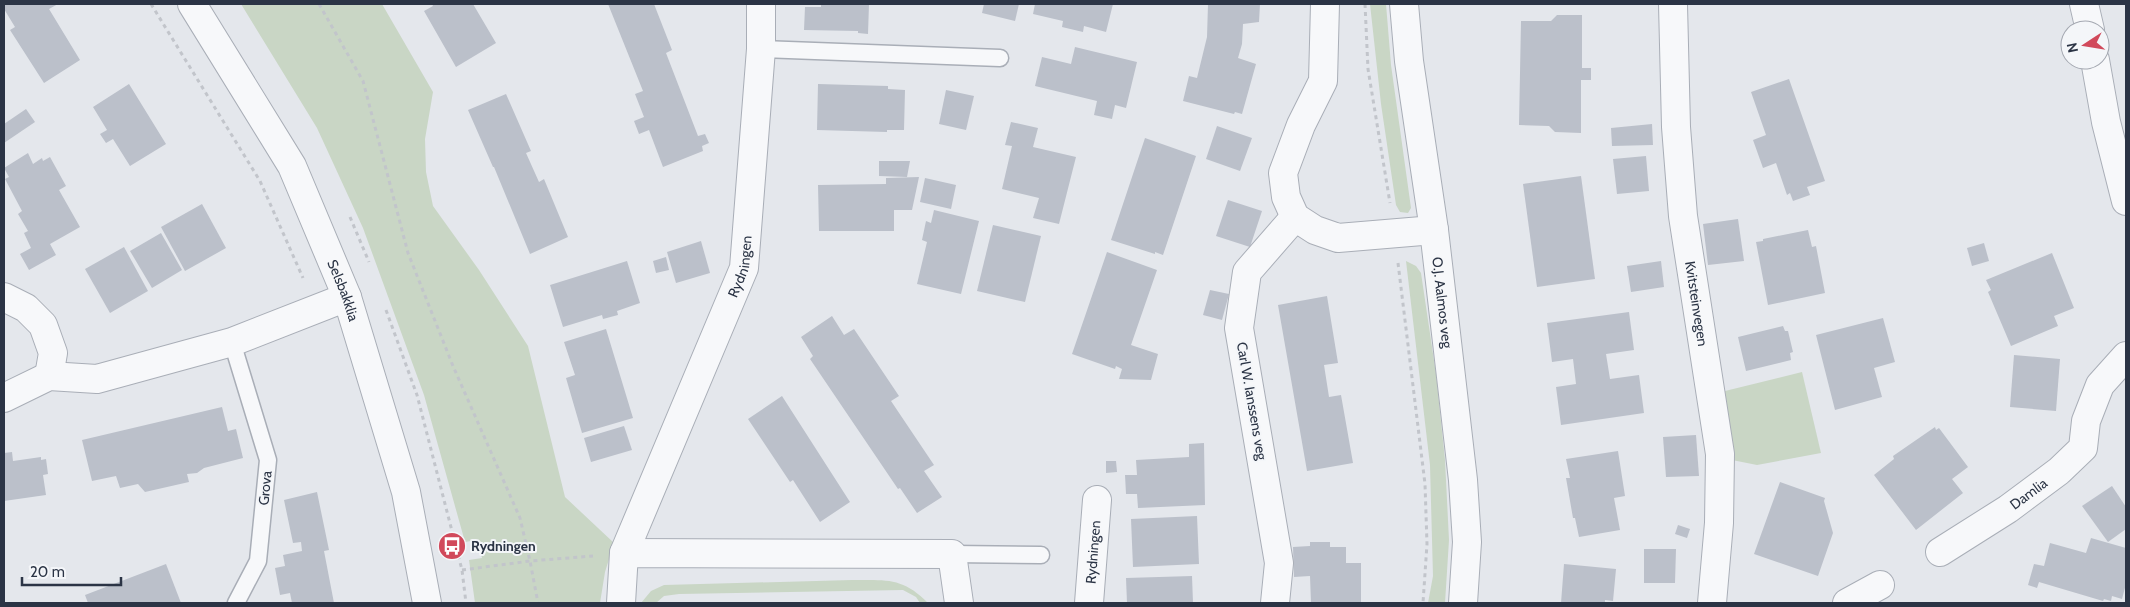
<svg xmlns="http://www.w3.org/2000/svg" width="2130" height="607" font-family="Cabin,sans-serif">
<rect width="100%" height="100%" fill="#e4e7ec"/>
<g fill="#c9d6c5">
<path d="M241,4H382L433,92L425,139L426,172L433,206L479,270L528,346L565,497L614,543L605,572L600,603H475L469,560L482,558L477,540L465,542L424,395L363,228L317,128Z"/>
<path d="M1370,4H1386L1391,65L1411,208L1408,213L1400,212L1396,205L1381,104Z"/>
<path d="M1406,261L1416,266L1421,273L1436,374L1445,460L1449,540L1445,603H1428L1433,576L1430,465Z"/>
<path d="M1802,372L1821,453L1757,465L1732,460L1725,391Z"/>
<path d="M852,580C886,580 903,577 928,603H920L916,597L903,590L679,594L664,596L656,603H641L651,591L664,585Z"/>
</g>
<g fill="#bbc0ca">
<path d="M4,4H58L49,9L80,60L44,83L10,30L15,27L4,9Z"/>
<path d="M432,4H473L496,43L456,67L424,11L433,6Z"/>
<path d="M608,4H654L672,50L666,53L698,136L705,134L709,143L702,146L703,151L663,167L649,130L639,134L634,121L644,117L635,94L643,91Z"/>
<path d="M821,4H869L868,34L858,33V31L804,30L805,7H821Z"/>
<path d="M984,4H1019L1015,21L982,13Z"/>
<path d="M1035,4H1113L1106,32L1084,26L1083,32L1062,27L1063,21L1033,14Z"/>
<path d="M1208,4H1260L1259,22L1243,24L1242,44L1238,58L1256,64L1242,114L1235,112L1234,114L1183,101L1189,76L1197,78L1207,37Z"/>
<path d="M1557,15H1582V68H1591V80H1581V133L1555,132L1549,126L1519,125L1521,21H1551Z"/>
<path d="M1075,47L1137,62L1126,108L1115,105L1112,119L1094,115L1097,101L1035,86L1042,57L1071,64Z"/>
<path d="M1789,79L1825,181L1807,187L1810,195L1793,201L1790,193L1787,195L1776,163L1763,168L1753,140L1766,135L1751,92Z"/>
<path d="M129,84L166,144L130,166L113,139L106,143L100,134L107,130L93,107Z"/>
<path d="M818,84L888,86V89L905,90L904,130H887V132L817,130Z"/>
<path d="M946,90L974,96L966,130L939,124Z"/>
<path d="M506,94L531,151L526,153L539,182L544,179L568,237L530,254L494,167H493L468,110Z"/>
<path d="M26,109L35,122L4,143V124Z"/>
<path d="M1011,122L1038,128L1033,147L1076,157L1059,224L1033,218L1039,198L1002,189L1012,146L1005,145Z"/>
<path d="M1652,124L1653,145L1612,146L1611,128Z"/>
<path d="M1217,126L1252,138L1240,171L1206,159Z"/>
<path d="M1145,138L1196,156L1163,255L1155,252V254L1111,240Z"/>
<path d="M28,153L33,164L42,158L43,161L50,157L66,186L59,190L80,227L50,244L56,255L29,270L20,254L31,248L24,233L28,231L18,214L22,211L5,179L9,177L4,168Z"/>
<path d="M1646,156L1649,191L1617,194L1613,159Z"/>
<path d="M879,161H910L907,177L879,176Z"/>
<path d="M1581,176L1595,279L1537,287L1523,184Z"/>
<path d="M919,177L912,210H894V231H819L818,185L886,184V178Z"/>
<path d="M925,178L956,185L951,209L920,202Z"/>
<path d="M1228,200L1262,211L1250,247L1216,236Z"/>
<path d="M202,204L226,248L185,271L161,227Z"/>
<path d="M934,210L979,221L961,294L917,284L927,242L922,240L926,221L931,223Z"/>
<path d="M1738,219L1744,261L1708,265L1703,224Z"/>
<path d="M993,225L1041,236L1025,302L977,291Z"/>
<path d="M1808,230L1812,247L1816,246L1825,293L1768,305L1756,242L1763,241V239Z"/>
<path d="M161,233L182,270L152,288L130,251Z"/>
<path d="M701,241L710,273L676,283L667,252Z"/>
<path d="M1984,243L1989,261L1972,266L1967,248Z"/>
<path d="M124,247L148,291L110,313L85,269Z"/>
<path d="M1107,252L1157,270L1131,345L1158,354L1151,380L1119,379L1122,369L1116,366L1115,369L1072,354Z"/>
<path d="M2052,253L2074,308L2054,316L2058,326L2011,346L1988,292L1991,290L1986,280Z"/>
<path d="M666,257L669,270L656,273L653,261Z"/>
<path d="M627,261L640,303L617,311L618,315L603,319L602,315L563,327L550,285Z"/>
<path d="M1661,261L1664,287L1631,292L1627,266Z"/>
<path d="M1210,290L1229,294L1222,320L1203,315Z"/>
<path d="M1327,296L1338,363L1324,365L1329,397L1341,395L1353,463L1307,471L1278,305Z"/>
<path d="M1629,312L1634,350L1606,354L1610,379L1639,375L1644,413L1561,425L1556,387L1576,384L1573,359L1552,362L1547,323Z"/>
<path d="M832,316L844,335L854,329L899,396L891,401L934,465L924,471L942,497L917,513L900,488L898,489L810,359L813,356L801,337Z"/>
<path d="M1883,318L1895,362L1874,368L1882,397L1835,410L1816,335Z"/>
<path d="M1783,326L1785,331H1788L1793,352L1790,353L1791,360L1746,371L1738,337Z"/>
<path d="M606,329L633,418L582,433L566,378L575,375L564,342Z"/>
<path d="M2014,355L2060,359L2056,411L2010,407Z"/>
<path d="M782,396L850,502L820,522L793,480L790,482L748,419Z"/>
<path d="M222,407L228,431L236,429L243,458L204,468L197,473L187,474L189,482L145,492L138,484L120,488L116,476L92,481L82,440Z"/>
<path d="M624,426L632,450L591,462L584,438Z"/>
<path d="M1935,427L1936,430L1939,428L1968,467L1952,479L1963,493L1916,530L1874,475L1894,459L1893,456Z"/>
<path d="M1696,435L1699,476L1666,477L1663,437Z"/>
<path d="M1204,443L1205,505L1138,508L1137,494H1126L1125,475H1137L1136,460L1189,457V444Z"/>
<path d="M1618,451L1625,496L1614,498L1620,530L1579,537L1575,518H1573L1566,478H1570L1566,459Z"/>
<path d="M12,452L13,461L41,457V460L46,459L48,474L43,475L46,495L4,501V453Z"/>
<path d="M1106,461H1116L1117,472L1106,473Z"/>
<path d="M1780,482L1825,498L1824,501L1833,533L1818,576L1754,554Z"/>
<path d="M2112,486L2126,507V529L2108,542L2082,506Z"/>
<path d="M317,492L329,550L324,551L334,603H292L290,593L280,595L275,568L285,566L283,555L302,551L301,542L293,543L284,500Z"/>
<path d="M1197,516L1199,564L1133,567L1131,519Z"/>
<path d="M1678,525L1690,529L1687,538L1675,534Z"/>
<path d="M2091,538L2126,548V584L2122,599L2112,596L2111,601L2104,599L2103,601L2039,582L2037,588L2028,585L2034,564L2044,566L2050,543L2086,553Z"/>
<path d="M1310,542H1330V547H1346V563H1361V603H1311L1310,576L1294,577L1293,547L1310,546Z"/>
<path d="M1644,549H1676L1675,583H1644Z"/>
<path d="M166,564L181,603H88L85,595Z"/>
<path d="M1564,564L1616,569L1613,601L1605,600V603H1561Z"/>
<path d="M1192,576L1193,603H1127L1126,578Z"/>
</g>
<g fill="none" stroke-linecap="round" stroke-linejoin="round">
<defs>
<g id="service">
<path d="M761,49L1000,58"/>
<path d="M232,342L268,460L258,561L236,603"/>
<path d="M952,554L1041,555"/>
</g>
<g id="minor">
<path d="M1325,4L1323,81L1301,125L1283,173L1286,197L1295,217L1315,230L1338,238L1434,230"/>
<path id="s1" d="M1673,4L1676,127L1683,216L1720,454L1719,523L1712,603"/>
<path d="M2084,4L2090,30"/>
<path d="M2095,60L2106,122L2126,201"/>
<path d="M4,297L26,308L43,325L53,353L49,376"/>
<path d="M4,398L49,376L97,379L232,342L347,297"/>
<path id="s2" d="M1940,552L2008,509L2059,471L2083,448L2086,421L2100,385L2126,356"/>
<path id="s3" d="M624,553L744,268L761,49V4"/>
<path d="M621,603L624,553L952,554L959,603"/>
<path id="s4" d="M1089,603L1097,500"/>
<path d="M1275,603L1279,563L1239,328L1247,272L1295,217"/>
<path d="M1847,603L1880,585"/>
</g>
<g id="tertiary">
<path id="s5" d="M192,4L292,166L347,297L406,492L427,603"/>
<path id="s6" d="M1404,4L1409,61L1434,230L1463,480L1467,542L1463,603"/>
</g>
</defs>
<use href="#service" stroke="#a9aeb7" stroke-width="19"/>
<use href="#minor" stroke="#a9aeb7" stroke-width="30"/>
<use href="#tertiary" stroke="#a9aeb7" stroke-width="30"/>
<g stroke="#c2c5cb" stroke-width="3" stroke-dasharray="4 4" stroke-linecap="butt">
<path d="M151,4L260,181L303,278"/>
<path d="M319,4L363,81L408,253L453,366L520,518L530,561L538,603"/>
<path d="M1365,4L1368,69L1390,203"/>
<path d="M350,217L369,262"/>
<path d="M1398,263L1425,484L1427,544L1423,603"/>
<path d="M386,310L417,395L462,570L466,603"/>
<path d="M462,570L530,561L593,556"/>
</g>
<use href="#service" stroke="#f7f8fa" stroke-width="16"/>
<use href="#minor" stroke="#f7f8fa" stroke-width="28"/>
<use href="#tertiary" stroke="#f7f8fa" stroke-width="28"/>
</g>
<defs>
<symbol id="bus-disc" viewBox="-11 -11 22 22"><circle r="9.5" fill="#d1495b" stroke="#f4f6f9"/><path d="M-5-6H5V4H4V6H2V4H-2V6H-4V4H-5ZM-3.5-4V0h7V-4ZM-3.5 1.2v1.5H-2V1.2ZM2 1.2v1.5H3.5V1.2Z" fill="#fff"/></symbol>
</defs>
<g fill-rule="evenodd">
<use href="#bus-disc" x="436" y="530" width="32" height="32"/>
</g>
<g text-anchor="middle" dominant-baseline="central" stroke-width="4" stroke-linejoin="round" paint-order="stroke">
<g font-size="14" fill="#2b3445" stroke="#f4f6f9">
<text stroke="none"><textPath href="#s3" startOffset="310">Rydningen</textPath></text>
<text stroke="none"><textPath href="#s5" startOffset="325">Selsbakklia</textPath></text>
<text stroke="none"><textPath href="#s6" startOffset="301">O.J. Aalmos veg</textPath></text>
<text stroke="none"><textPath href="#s1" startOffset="301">Kvitsteinvegen</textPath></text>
<text transform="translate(1252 401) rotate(80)">Carl W. Ianssens veg</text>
<text transform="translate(265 488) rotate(-84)">Grova</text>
<text stroke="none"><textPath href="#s2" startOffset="106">Damlia</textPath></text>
<text stroke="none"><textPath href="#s4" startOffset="51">Rydningen</textPath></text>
</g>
<g font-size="14" font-weight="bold" fill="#2b3445" stroke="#f4f6f9" text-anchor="start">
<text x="471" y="546">Rydningen</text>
</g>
</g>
<rect width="2130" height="607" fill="none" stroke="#2b3445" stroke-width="10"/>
<g transform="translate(2085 45) rotate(258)"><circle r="24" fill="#f4f6f9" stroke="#a4a8b1"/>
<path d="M0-4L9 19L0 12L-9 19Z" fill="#d1495b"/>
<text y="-8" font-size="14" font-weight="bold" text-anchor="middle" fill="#2b3445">N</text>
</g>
<path d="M22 577v8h99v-8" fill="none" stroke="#2b3445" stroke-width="2.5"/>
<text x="30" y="577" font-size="15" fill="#2b3445" stroke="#f4f6f9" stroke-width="4" paint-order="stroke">20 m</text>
</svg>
